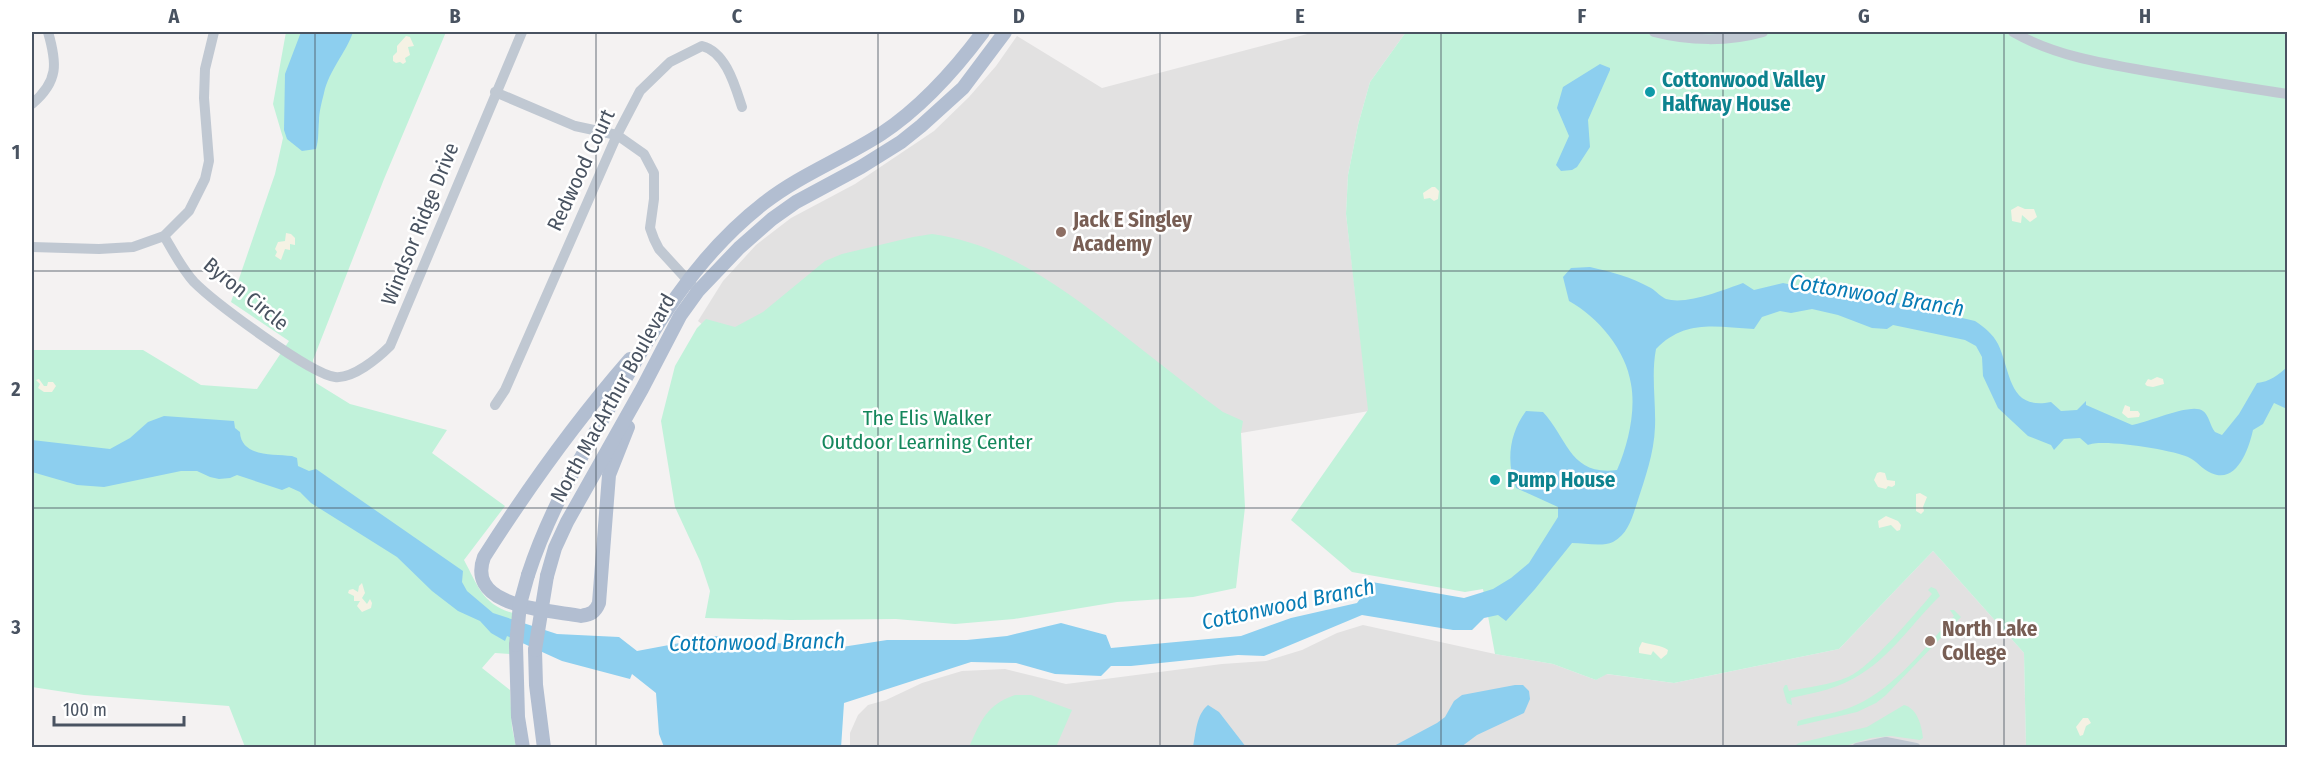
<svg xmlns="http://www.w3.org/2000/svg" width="2319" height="779" font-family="'Fira Sans Condensed',sans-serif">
<rect width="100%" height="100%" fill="#f4f2f2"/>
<g fill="#e2e1e1">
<path d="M1315,32H1406L1370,82L1358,125L1348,175L1346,214L1369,411L1241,433L733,350L698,321L723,281L756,245L791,218L855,184L934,131L969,97L996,66L1017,36L1102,88Z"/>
<path d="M1933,551L2024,653L2026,747L850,748V733L858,715L868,705L886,700L922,683L962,671L1005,669L1066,684L1222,664L1266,661L1302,650L1337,633L1363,625L1495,654L1553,664L1596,680L1606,674L1674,683L1839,649Z"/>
</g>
<g fill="#c1f2da">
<path d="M286,32H446L384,179L313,360L316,383L350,404L447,430L432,453L505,506L464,560C478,586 483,605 513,613L510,654L495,653L482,668L510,690L512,727L516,747H245L229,706L84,695L32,687V350H143L201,385L257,389L289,341L231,302L275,174L283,138L273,104Z"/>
<path d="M1406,32H2287V747H2026L2024,653L1933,551L1839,649L1674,683L1607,674L1596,680L1553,664L1495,654L1483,589L1465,592L1352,572L1291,520L1368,410L1346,214L1348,175L1358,125L1370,82Z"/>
<path d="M932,234C1004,244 1061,287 1117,330C1146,353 1175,375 1204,398L1223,412L1243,421L1241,433L1245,507L1236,588L1193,597L1117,602L1014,619L955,624L896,619L790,620L705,618L710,591L700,561L675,507L661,421L675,366L697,328L706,319L735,327L763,312L825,261L842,254L913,237Z"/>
<path d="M1931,587L1936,589L1940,596C1914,621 1892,655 1861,674C1840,688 1815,693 1791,698L1792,705L1787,703L1783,689L1785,685H1787L1789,691C1808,687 1830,685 1848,677C1871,667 1914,615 1932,594L1928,590Z"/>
<path d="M1950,610H1954L1961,617L1886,695L1876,703L1857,712L1797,726L1798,721C1817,715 1837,714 1856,705C1896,687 1924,648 1954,616Z"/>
<path d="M1015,695H1031L1072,710L1056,747H969C981,721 986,705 1015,695Z"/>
<path d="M1904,705C1917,708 1922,726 1923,738L1920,740L1891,736L1871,738L1842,747H1793L1799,743L1867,727Z"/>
</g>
<g fill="#f5f2e4">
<path d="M406,36L410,37L414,46L408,47L410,55L405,58L406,62L403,64L400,62L396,63L393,61V56L397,52V46Z"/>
<path d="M1432,187H1435L1439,191L1438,199L1434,201L1430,198L1424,199L1423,193Z"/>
<path d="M2018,206L2025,209H2034L2037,217L2030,222L2022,215L2021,223L2012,221L2011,210Z"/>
<path d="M286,233L291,234L295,238V245L290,244V250L285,249L281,260L275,256L277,252L275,249L278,242L285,241Z"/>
<path d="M2157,377L2163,379L2164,384L2153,387L2147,386L2145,384L2148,379L2151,380Z"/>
<path d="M39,379L44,386H47L48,382H53L56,386L52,392H44L38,388L40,384L36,380Z"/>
<path d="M2125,405L2130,407V411H2138L2140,414L2139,417L2128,418L2122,413Z"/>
<path d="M1880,472L1885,473L1887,480L1895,481V485L1892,487L1888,486L1886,489L1878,487L1874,480L1877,473Z"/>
<path d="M1920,493L1927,497L1923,507L1924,511L1921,514L1916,511V494Z"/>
<path d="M1886,516L1898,521L1901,525L1900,530L1897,531L1891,525L1879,528L1878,521Z"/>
<path d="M362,583L365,593L362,598L367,604L370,599L372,603L371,608L362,612L357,606L360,601H354V596L348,593L349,590L353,589L358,592L359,586Z"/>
<path d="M1642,642C1651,645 1661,645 1668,650L1667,654L1661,659L1653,651L1651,655L1639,653V648Z"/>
<path d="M2083,718H2088L2091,723L2086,726L2083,735L2080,736L2076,727Z"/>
</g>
<g fill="#8dcfef">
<path d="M301,32H353C346,53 329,70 324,93C322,101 319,112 319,121C318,131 319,139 316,149L302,151L287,139L284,130L285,74Z"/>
<path d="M1600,64L1610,68V70L1588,120L1590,147L1577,167L1572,170L1561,171L1556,165L1569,136L1557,108L1563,87Z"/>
<path d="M1590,267C1612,272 1631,277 1651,288C1656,291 1661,297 1666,299C1687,305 1723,290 1743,283L1754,290L1783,283L1802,287L1826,286L1975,321C1984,327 1993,334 1998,344C2011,371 2008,411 2051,402L2061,411L2077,410L2086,401V405L2132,425C2147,423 2192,402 2203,411C2209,415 2210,426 2215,432L2222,435L2239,414L2257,383C2269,382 2279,375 2288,366L2287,409L2274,403L2263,424L2253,430C2249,448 2237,485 2211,473C2203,470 2197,461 2188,457C2174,450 2101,438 2088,445L2080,438L2064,439L2054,450L2051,445L2028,436L1998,408L1983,376L1982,357L1976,346L1965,340L1893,325L1887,329L1872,328L1838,315L1812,309L1791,313L1780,311L1762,317L1754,329C1716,327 1685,319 1656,349C1651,375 1656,401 1655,427C1654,454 1645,478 1637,503C1632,518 1628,534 1613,542C1602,547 1585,543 1572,543L1535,589L1506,621L1498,615L1484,618L1472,630H1453L1362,615L1264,656L1238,655L1131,666H1111L1101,676L1055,674L1016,663L971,662L844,703L841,748L664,747L659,734L656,693L632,674L630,679L562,661L507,636L505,641L491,633L480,621L458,611L432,591L397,557L311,503L300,492L289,487L282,490L237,475L230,478L219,479L210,477L197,471H181L104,487L77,485L32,472V440L110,449L130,438L148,422L164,416L234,421L235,428L240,432C241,457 273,454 292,456L297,458L298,466L309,471L316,469L463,571L462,582L467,591L493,613L557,634L619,637L637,651L717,636L829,649L887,640H967L1007,636L1061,623L1106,635L1111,648L1241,636L1291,618L1357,603L1372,582L1464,598L1493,589L1511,578L1529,563L1558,517V507L1516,488C1506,462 1509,434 1526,411L1543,412C1568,439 1570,476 1617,470C1628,445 1636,411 1631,384C1626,350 1598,317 1569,301L1563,277L1571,268Z"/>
<path d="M1515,685H1523L1529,691L1530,699L1524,713L1477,735L1461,747H1392L1437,723L1445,717L1454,701L1462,695Z"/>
<path d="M1208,705L1219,712L1246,747H1193C1196,733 1196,715 1208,705Z"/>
</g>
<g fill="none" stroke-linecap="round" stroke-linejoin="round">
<g stroke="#c0c8d2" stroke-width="10">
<path d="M1654,32C1688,41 1729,42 1763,32"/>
<path d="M2013,32C2058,58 2113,65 2164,74C2205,81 2246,88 2288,94"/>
<path d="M495,92L575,126L617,135L644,154L654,173V199L650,228L654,239L659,249L692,285"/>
<path d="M32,104C59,81 57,63 48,32"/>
<path d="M164,236C173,251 182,269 194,282C214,302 310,374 335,377C353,379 378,358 390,346L522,32"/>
<path d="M32,247L99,249L133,247L164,236L189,211L205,179L209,161L204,98L205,69L214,32"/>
<path d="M495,405L505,390L617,135L640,91L670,62L702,46C726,52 735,86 742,107"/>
<path d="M1857,748L1886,742L1916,748"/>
</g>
<g stroke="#b2bed1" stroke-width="14">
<path d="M628,427L609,475L599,603C595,613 591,614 581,616C550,610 465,608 484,557C528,488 576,421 630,359"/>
<path d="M528,575C547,516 578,462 609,408C652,331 693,258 764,203C800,175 842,159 881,134C922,107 954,71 983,32"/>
<path d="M547,576L555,548L567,522L642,389L680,316L698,291L739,248L772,219L796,202L861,167L901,142L921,126L963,88L1005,32"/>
<path d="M516,645L518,717L523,748"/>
<path d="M535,650L536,685L544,748"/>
</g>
<g stroke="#b2bed1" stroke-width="14">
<path d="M516,645L520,604L528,575"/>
<path d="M535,650L547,576"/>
</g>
</g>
<path fill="none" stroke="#495361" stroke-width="1.5" stroke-opacity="0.55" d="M315,32V748M596,32V748M878,32V748M1160,32V748M1441,32V748M1723,32V748M2004,32V748M32,271H2288M32,508H2288"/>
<g fill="#0f9aa8" stroke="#fff" stroke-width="2">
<circle cx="1650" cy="92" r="6"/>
<circle cx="1495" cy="480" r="6"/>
</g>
<g fill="#8d6e63" stroke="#fff" stroke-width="2">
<circle cx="1061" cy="232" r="6"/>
<circle cx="1930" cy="641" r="6"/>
</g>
<g text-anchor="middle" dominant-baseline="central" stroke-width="5" stroke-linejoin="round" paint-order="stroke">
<g font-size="21" font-weight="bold" fill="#0d838f" stroke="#fff" text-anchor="start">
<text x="1662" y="80">Cottonwood Valley<tspan x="1662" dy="24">Halfway House</tspan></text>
<text x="1507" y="480">Pump House</text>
</g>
<g font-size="21" fill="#495361" stroke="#fff">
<text transform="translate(581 170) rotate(-65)">Redwood Court</text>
<text transform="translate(420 224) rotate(-68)">Windsor Ridge Drive</text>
<text transform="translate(246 294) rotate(39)">Byron Circle</text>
<text transform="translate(613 398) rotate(-61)">North MacArthur Boulevard</text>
</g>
<g font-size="21" font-weight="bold" fill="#785e54" stroke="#fff" text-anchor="start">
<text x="1073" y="220">Jack E Singley<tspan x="1073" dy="24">Academy</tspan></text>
<text x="1942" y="629">North Lake<tspan x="1942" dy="24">College</tspan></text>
</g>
<g font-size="21" fill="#15875c" stroke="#fff">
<text x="927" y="418">The Elis Walker<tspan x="927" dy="24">Outdoor Learning Center</tspan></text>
</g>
<g font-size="22" font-style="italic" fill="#087cb5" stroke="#fff">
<text transform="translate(1877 295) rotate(9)">Cottonwood Branch</text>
<text transform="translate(1288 604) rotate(-12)">Cottonwood Branch</text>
<text transform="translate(757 642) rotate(-1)">Cottonwood Branch</text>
</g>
</g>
<rect width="2319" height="779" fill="none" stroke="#ffffff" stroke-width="66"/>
<path d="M54 716v9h130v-9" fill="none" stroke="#495361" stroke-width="3"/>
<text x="63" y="716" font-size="18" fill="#495361" stroke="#ffffff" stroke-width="4.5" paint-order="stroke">100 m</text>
<rect x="33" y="33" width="2253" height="713" fill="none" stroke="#495361" stroke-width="2"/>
<g font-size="20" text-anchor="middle" font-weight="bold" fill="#495361">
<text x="174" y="23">A</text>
<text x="455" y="23">B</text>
<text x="737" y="23">C</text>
<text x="1019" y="23">D</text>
<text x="1300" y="23">E</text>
<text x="1582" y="23">F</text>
<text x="1864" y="23">G</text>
<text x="2145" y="23">H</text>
<text x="16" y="159">1</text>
<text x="16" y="396">2</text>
<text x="16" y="634">3</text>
</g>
</svg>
